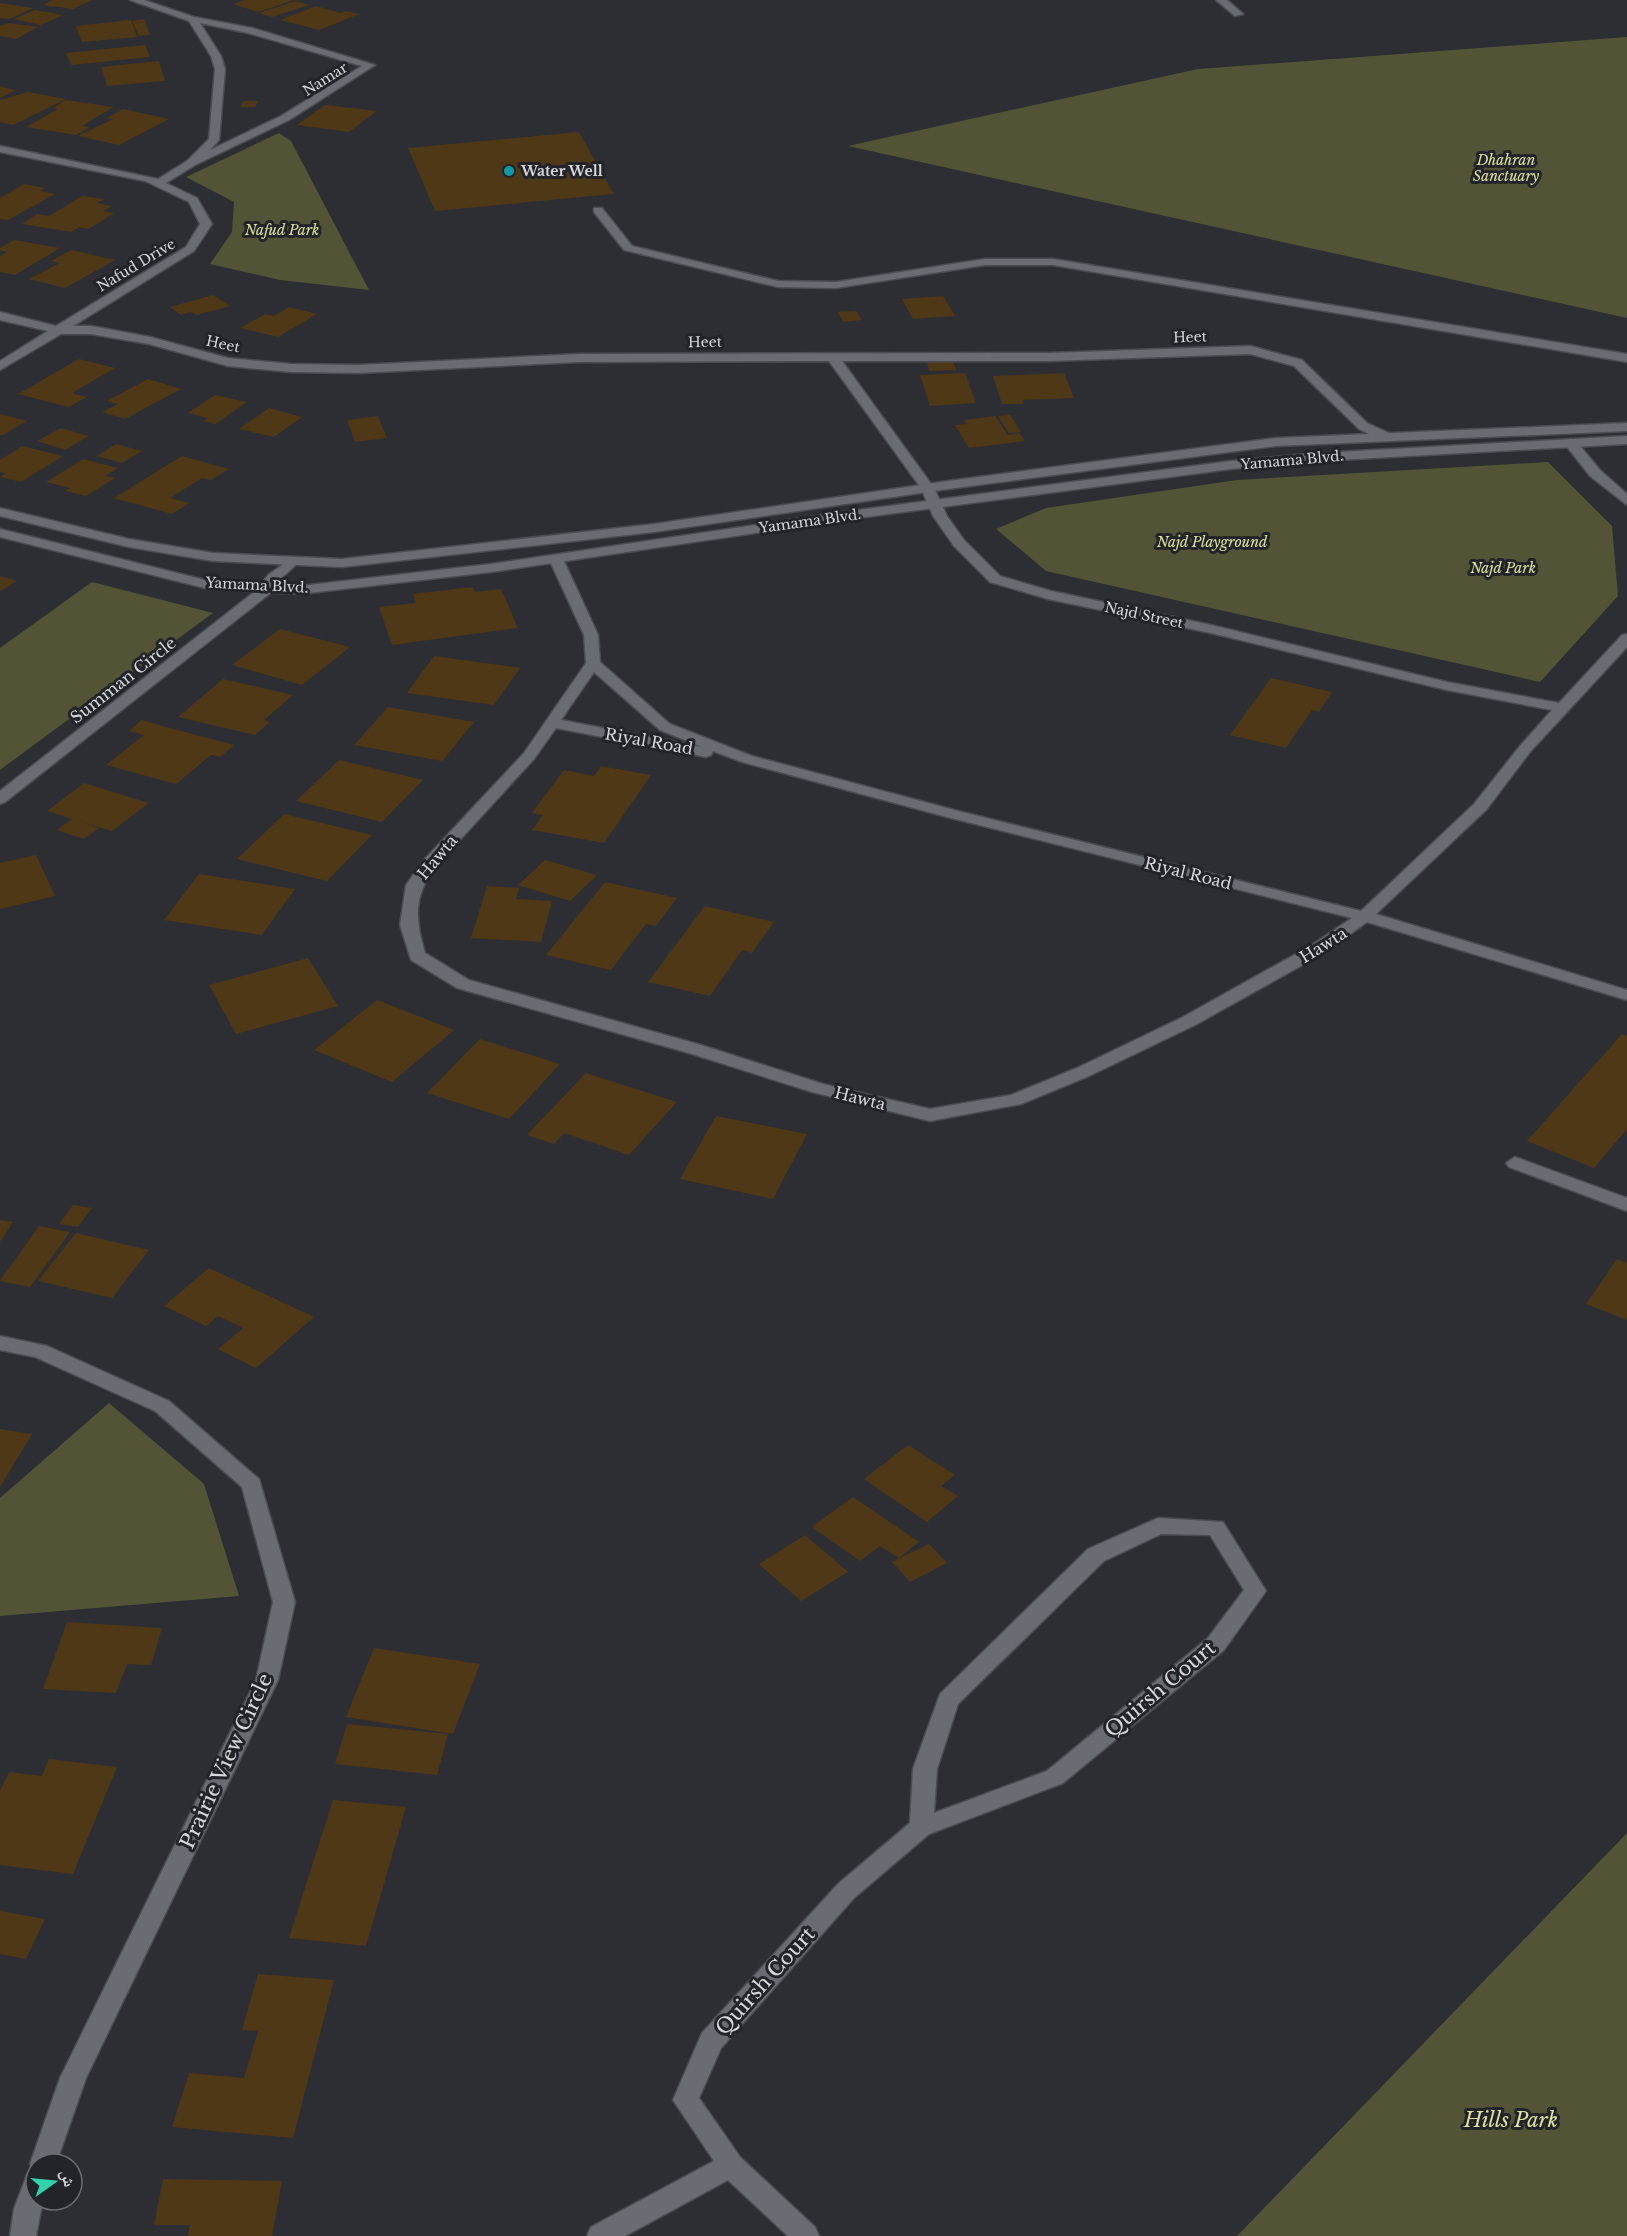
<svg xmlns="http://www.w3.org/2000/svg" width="1627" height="2236" font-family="'Libre Baskerville','Noto Naskh Arabic',serif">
<rect width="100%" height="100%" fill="#2c2e33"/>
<g fill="#525435">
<path d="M1627,37V318L848,146L1198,69Z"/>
<path d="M279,133L291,141L369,290L280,280L210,264L232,232L234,202L186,177Z"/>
<path d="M1548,462L1612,526L1618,596L1540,682L1046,571L996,529L1046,508L1237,480Z"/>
<path d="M92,582L213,613L0,770V648Z"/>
<path d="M109,1403L204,1484L239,1596L0,1616V1498Z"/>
<path d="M1627,1833V2236H1237Z"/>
</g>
<g fill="#4f3815">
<path d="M52,0H92L73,9L43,5Z"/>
<path d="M245,0H294L258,12L233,4Z"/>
<path d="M296,1L309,5L272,17L259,13Z"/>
<path d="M0,3L33,8L10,19L0,18Z"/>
<path d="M316,6L341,13L345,11L360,14L319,30L280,20Z"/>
<path d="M35,10L63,15L41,25L14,19Z"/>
<path d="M144,19L150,35L139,36L132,21Z"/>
<path d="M131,20L137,37L82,42L76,26Z"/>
<path d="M8,23L38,27L16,39L0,36V26Z"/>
<path d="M145,45L150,57L71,65L66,53Z"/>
<path d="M159,61L165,81L107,86L101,67Z"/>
<path d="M0,87L16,90L0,98Z"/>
<path d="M28,92L66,99L13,125L0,122V100Z"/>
<path d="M66,100L113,107L82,126L90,127L76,135L26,127L58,109L53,108Z"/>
<path d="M243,101H258L255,107H240Z"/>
<path d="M325,105L377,111L349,132L297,125Z"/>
<path d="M123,109L169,119L119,145L78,136L113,119L107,118Z"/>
<path d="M579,132L614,194L435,211L408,148Z"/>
<path d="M24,184L45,188L40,191L55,194L8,220L0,219V198Z"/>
<path d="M82,196L104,199L97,203L112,206L103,211L114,213L89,229L79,227L71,232L22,224L37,214L49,216Z"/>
<path d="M14,240L60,248L15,275L0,272V256L7,252L0,250V248Z"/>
<path d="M71,250L115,260L65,288L29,279L60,263L51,261Z"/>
<path d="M213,295L230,306L197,315L191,312L181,315L170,307Z"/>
<path d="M943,296L955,316L913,319L902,299Z"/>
<path d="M289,307L317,314L278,337L240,328L265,314L274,316Z"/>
<path d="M856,311L862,320L843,322L838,312Z"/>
<path d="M79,359L115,368L72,393L87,397L69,407L18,394Z"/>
<path d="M953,361L956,370L929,371L927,362Z"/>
<path d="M965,373L976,403L930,406L920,375Z"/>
<path d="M1064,373L1074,398L1023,400L1024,404H1002L993,376Z"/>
<path d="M148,379L181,389L125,419L102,412L118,404L107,401Z"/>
<path d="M215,395L247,402L215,424L203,421L208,418L188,413Z"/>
<path d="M269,408L302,417L274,437L239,429Z"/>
<path d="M0,414L27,421L3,435H0Z"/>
<path d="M1010,415L1021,432L1009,433L998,416Z"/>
<path d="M378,416L387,438L355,442L347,420Z"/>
<path d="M995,416L1008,435L1019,433L1025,441L969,448L955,425L966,424L964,420Z"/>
<path d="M61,428L89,436L65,450L37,441Z"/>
<path d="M116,444L142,451L122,463L97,456Z"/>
<path d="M22,446L63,456L21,482L0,477L6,473L0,472V460Z"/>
<path d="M182,456L229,469L211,480L202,478L170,498L189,503L172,514L114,498Z"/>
<path d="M83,459L118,468L105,476L115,478L86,496L65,491L70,488L46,482Z"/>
<path d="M0,576L17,581L0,591Z"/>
<path d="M473,587L475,592L501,589L518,628L392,645L379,607L416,603L413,594Z"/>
<path d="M280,629L350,647L302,685L232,665Z"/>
<path d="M434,656L520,668L494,705L407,693Z"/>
<path d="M1271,678L1332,692L1319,712L1312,710L1286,748L1230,735Z"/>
<path d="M223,679L293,695L264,720L270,722L255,735L178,717Z"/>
<path d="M388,707L474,722L442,761L354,745Z"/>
<path d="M142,720L166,727L234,745L220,757L211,755L176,784L106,765L144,735L129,731Z"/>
<path d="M339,760L423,780L382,822L296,801Z"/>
<path d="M601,766L651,775L604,843L532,830L543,815L532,813L564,770L594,776Z"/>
<path d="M84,783L149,803L112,831L81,822L99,828L84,839L57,830L72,819L47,811Z"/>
<path d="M284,814L372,835L327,881L237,859Z"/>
<path d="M36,855L55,896L0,909V863Z"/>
<path d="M545,860L597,875L570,901L518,885Z"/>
<path d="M199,874L295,889L262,935L164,920Z"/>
<path d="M605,882L677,898L656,926L646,924L611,970L546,955Z"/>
<path d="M487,886L519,888L516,899L552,901L541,942L471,938Z"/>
<path d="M705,906L774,922L752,953L742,950L710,996L648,982Z"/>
<path d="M308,958L338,1006L236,1034L209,985Z"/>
<path d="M377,1000L454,1030L392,1082L314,1050Z"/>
<path d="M1622,1034L1627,1036V1129L1594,1168L1527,1141Z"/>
<path d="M480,1039L560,1064L509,1119L427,1093Z"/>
<path d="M586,1073L677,1102L629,1155L564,1133L554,1144L527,1135Z"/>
<path d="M716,1116L807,1134L773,1199L680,1179Z"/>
<path d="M73,1205L92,1208L78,1227L59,1224Z"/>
<path d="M0,1220L13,1222L0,1242Z"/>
<path d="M39,1226L70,1232L30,1287L0,1281Z"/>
<path d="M76,1233L149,1250L112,1298L38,1281Z"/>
<path d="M1617,1259L1627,1263V1320L1586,1304Z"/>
<path d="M209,1268L314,1317L256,1368L218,1349L243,1328L218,1316L206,1326L164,1306Z"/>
<path d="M0,1429L32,1434L0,1487Z"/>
<path d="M908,1445L955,1475L941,1486L958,1496L927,1522L864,1479Z"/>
<path d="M853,1497L919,1542L899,1558L880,1546L860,1561L812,1527Z"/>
<path d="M805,1535L848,1572L801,1601L759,1564Z"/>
<path d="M929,1544L947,1563L910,1582L892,1562Z"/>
<path d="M67,1622L162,1628L151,1665L127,1664L116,1693L43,1689Z"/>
<path d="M374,1648L480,1664L453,1734L346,1717Z"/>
<path d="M347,1724L448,1734L437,1775L335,1764Z"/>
<path d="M49,1759L117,1767L73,1874L0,1865V1791L9,1772L42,1776Z"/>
<path d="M333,1800L406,1807L366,1946L289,1938Z"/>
<path d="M0,1911L45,1919L26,1959L0,1954Z"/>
<path d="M258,1974L334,1980L293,2138L172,2127L189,2073L244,2078L258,2031L242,2030Z"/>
<path d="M163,2179L282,2181L272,2236H188L190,2225H154Z"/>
</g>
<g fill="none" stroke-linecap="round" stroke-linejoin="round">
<defs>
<g id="street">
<path d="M130,0H144L194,17L252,28L375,65L289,120L195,165L166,183L197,198L212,224L194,251L73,326H91L150,337L228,358L291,364L358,365L579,354L1049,353L1250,346L1302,360L1367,423L1391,434V440H1381L1359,429L1294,366L1250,354L1049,361H842L934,488L947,516L964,540L1000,576L1051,591L1211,625L1447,682L1559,703L1622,635L1627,634V647L1530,752L1486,810L1376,914L1627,990V1000L1367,922L1324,953L1195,1025L1089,1076L1021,1104L930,1121L812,1092L689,1053L457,988L411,960L400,925L406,885L423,861L524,753L586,663L584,635L549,559L556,555L563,559L598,635L600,662L670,724L752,756L958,811L1361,911L1474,804L1520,746L1552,710L1447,690L1211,633L1048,599L990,582L954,546L933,516L921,488L829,361L579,362L358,373L291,372L228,366L149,344L91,334H61L0,370V361L48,331L0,320V312L56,326L186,247L200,224L189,202L145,181L0,152V146L158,179L187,161L209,139L215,69L211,56L189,21ZM200,23L248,33L362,66L281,116L210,150L219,140L225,69L221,56ZM594,672L660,730L702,747L561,720ZM556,728L706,757L711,755L713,751L742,762L947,817L1352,918L1312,945L1183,1017L1077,1068L1011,1095L930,1109L823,1084L701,1045L469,980L425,953C415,919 413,897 435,867L534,759Z"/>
<path d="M1216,0H1227L1243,14L1235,16Z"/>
<path d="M594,208H602L632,246L778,281L836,282L985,259H1053L1627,354V362L1053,265H985L836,288L778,287L624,250L594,212Z"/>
<path d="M1570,439L1575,440L1600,470L1627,494V505L1590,476L1564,443Z"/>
<path d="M292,558L299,562L278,581L273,591L5,802L0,804V791L258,589L268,575Z"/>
<path d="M1515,1157L1627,1198V1211L1509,1167L1506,1163Z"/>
<path d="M0,1336L47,1346L169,1401L259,1479L295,1602L278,1680L86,2078L56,2164H36V2200H43L36,2236H10L14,2209L27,2175L34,2172L30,2164L60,2078L256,1680L273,1602L242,1487L155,1411L35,1357L0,1350Z"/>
<path d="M1158,1518L1223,1522L1266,1591L1224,1650L1063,1783L929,1834L854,1898L721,2048L699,2098L740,2157L815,2227L819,2236H788L728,2180L625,2236H587L591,2227L714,2161L673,2100L702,2033L838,1884L910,1823L913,1769L940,1694L1088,1549ZM1161,1534L1210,1535L1244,1590L1208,1638L1047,1771L934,1813L937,1769L958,1704L1104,1561Z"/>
</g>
<g id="secondary">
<path d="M1627,423V431L1276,446L948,489L654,532L342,567L213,561L129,547L0,516V508L129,539L213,553L342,559L654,524L948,481L1276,438Z"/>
<path d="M1627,436V444L1320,461L1231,469L843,520L491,572L300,594L209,589L0,537V529L209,581L300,586L491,564L843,512L1231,461L1320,453Z"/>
</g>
</defs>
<use href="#street" stroke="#4a4c51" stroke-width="3"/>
<use href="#secondary" stroke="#4a4c51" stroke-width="3"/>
<use href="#street" fill="#696c72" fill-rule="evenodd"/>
<use href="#secondary" fill="#696c72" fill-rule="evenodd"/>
</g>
<circle fill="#0f9aa8" stroke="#222429" stroke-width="2" cx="509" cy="171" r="6"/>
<g text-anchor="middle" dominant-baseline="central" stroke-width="6" stroke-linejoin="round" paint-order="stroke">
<g font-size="14" fill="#d6d7db" stroke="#222429">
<text transform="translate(325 79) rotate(-32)">Namar</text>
<text transform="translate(136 265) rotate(-31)">Nafud Drive</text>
<text transform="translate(1190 337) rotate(-2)">Heet</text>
<text transform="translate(705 342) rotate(-1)">Heet</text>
<text transform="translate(223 344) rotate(12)">Heet</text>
<text transform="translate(1292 460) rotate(-5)">Yamama Blvd.</text>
<text transform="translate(810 521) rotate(-8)">Yamama Blvd.</text>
<text transform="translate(257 585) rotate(3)">Yamama Blvd.</text>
<text transform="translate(1144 615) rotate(12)">Najd Street</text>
</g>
<g font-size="14" font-style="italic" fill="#dfe39d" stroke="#222429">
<text x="1506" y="160">Dhahran<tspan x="1506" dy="16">Sanctuary</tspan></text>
<text x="282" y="230">Nafud Park</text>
<text x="1212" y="542">Najd Playground</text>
<text x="1503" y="568">Najd Park</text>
</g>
<g font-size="14" font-weight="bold" fill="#d6d7db" stroke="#222429" text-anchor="start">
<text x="521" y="171">Water Well</text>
</g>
<g font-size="16" fill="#d6d7db" stroke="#222429">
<text transform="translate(123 680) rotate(-38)">Summan Circle</text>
<text transform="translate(649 741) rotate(10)">Riyal Road</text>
<text transform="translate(437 857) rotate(-50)">Hawta</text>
<text transform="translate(1188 873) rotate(14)">Riyal Road</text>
<text transform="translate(1323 945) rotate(-32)">Hawta</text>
<text transform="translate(860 1098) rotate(14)">Hawta</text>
</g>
<g font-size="20" fill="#d6d7db" stroke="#222429">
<text transform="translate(1160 1689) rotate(-40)">Quirsh Court</text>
<text transform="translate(226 1761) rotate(-65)">Prairie View Circle</text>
<text transform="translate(765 1981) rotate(-48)">Quirsh Court</text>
</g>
<g font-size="20" font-style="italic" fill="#dfe39d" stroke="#222429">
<text x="1511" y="2120">Hills Park</text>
</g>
</g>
<g transform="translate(54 2182) rotate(75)"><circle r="28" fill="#222429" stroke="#6a6c70" stroke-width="1.5"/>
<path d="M0-4.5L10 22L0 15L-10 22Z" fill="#2ed4aa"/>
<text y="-9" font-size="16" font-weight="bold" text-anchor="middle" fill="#d6d7db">ش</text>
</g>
</svg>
